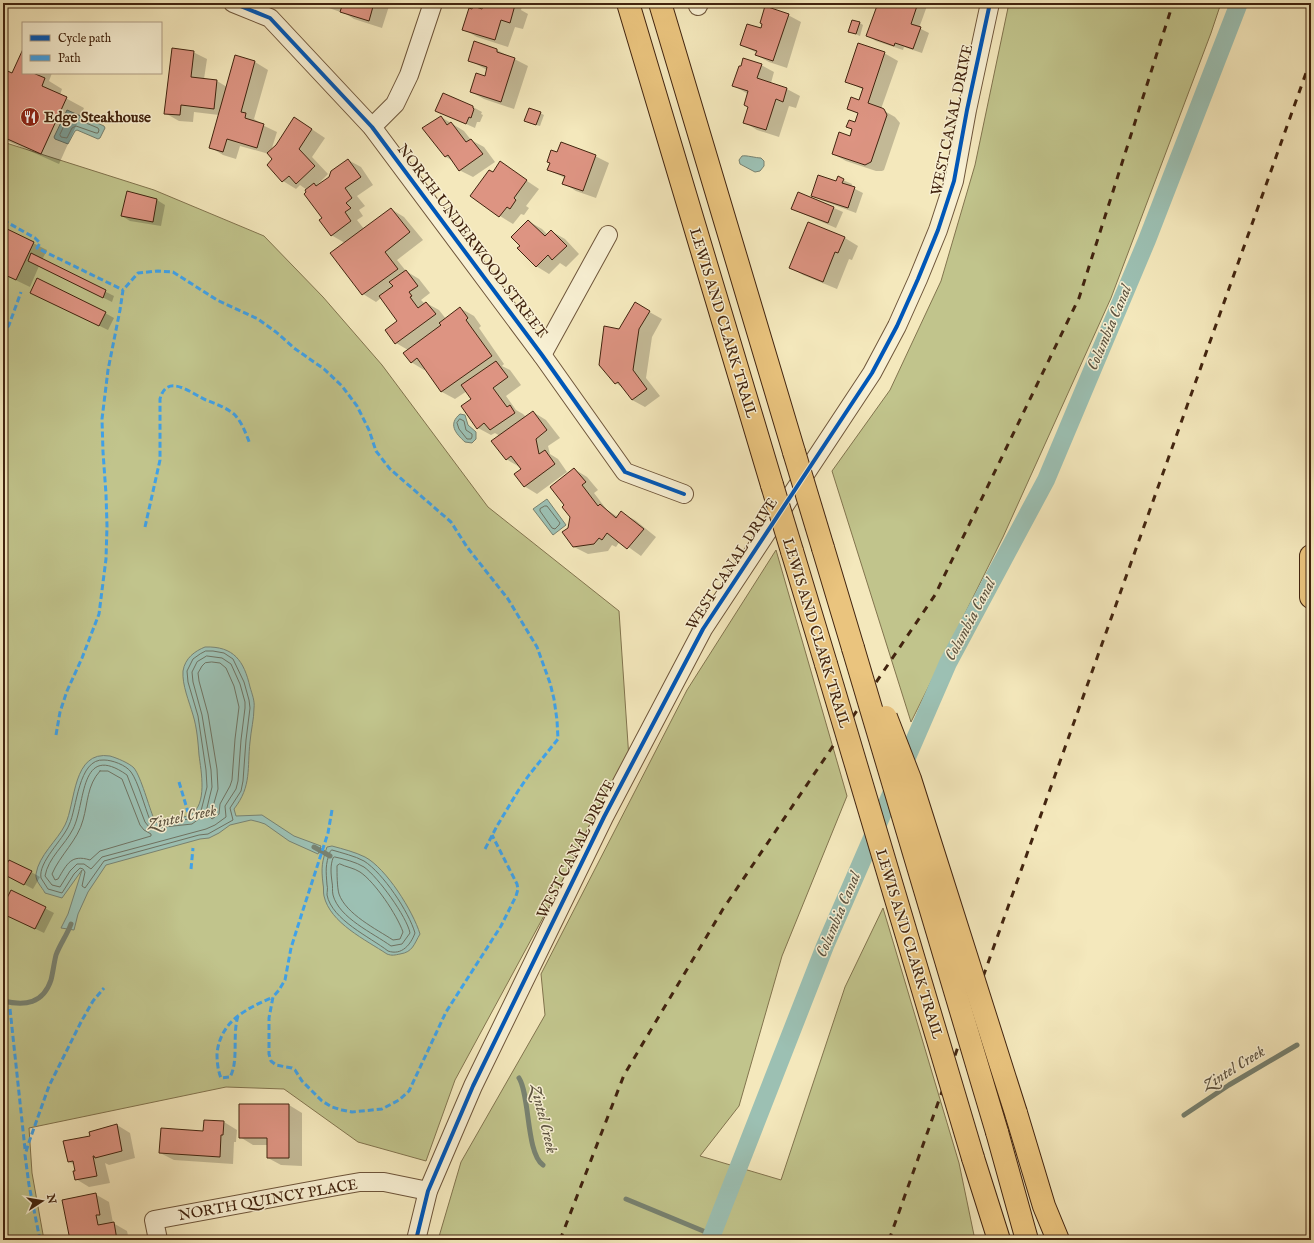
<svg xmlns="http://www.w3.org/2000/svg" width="1314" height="1243" font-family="'IM FELL English',serif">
<rect width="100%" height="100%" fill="#f4e8bc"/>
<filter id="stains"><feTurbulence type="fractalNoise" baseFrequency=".005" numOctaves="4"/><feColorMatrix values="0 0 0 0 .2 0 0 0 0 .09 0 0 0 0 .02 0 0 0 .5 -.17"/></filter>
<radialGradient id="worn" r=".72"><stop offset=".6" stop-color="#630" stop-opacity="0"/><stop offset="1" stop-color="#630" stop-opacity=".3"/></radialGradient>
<g fill="#c1c48c" stroke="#82744e">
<path d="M1009,3H1221L1211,33L1111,298L1003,537L911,722L832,471L890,390L941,281L975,165Z"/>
<path d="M3,142L154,190L264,236L323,297L382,365L488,507L619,611L629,759L455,1080L426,1161L358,1142L284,1089L226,1087L29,1128L32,1173L44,1240H3Z"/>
<path d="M776,550L847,796L782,956L739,1106L700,1156L781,1180L845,987L883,908L959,1163L975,1240H438L461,1162L545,1015L541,974L687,690Z"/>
</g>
<g fill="#9cc0b3" stroke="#788271">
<path d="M67,110L104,126L105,128L100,138L98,139L77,130L75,131L68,144L55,139L54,137Z"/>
<path d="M742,156C746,155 756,158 761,158L764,161V166L760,171L755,172L740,164L739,160Z"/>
<path d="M460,414L465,415L468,425L476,432V439L472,443L465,442C455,433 448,424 460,414Z"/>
<path d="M547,499L566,525L553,535L533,509Z"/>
<path d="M205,647C234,646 244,661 250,687C252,694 255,701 254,708C254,719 251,730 250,742C247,768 252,786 234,809L236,816L262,815L294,836L321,846L318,854L289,841L265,824L259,822L251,820L230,825L219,833L209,838L200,839L106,865L88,892L78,914L74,930L61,928L68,914L82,870L62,898L45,893C42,887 35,881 36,874C39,855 57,841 65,825C76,803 72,750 110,756C117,758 129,763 134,768C141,777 149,807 154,819C164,818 182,819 190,815C208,805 201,771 199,755C198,742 197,728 193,715C189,701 182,685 183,671C185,658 195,651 205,647Z"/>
<path d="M332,846C343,849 355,852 365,857C386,868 413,911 420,934C414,944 413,952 400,954C395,955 392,956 387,954C366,940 330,923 324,896C323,892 324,888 323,884C321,867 322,862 327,847Z"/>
</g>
<g fill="#0003">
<path d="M315,3H390L382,28L354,19L346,14Z"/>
<path d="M485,3H512L511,5L513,6L514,3H528L527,8L522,6L521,10L528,14L523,29L515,27L508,47L477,37L463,29L483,11Z"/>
<path d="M796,3H811L810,7Z"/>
<path d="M879,3H921L927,6L919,28L929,33L922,53L904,47L903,50L876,41L868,36Z"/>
<path d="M788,15L801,22L787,68L769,62L756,55L757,53L742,45L762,29Z"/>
<path d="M860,23L863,25L860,36L850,32Z"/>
<path d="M475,43L497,50L528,66L514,109L484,99L471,92L485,77L487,70L469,60Z"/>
<path d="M23,52V73H52L49,81L62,89L60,95L84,108L59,164L3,139V70L13,74Z"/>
<path d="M193,52L207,59L204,79L217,81L227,87L255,62L268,70L254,119L259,122L258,123L277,132L271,151L307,126L325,138L312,157L328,174L314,188L330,177L348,160L361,167L373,185L357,196L365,206L359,210L363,216L357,220L364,229L391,209L404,217L423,240L397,260L406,271L419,279L430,293L421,300L425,304L426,303L439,310L446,319L460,308L474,316L481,326L479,328L504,364L502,366L510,370L521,385L506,396L516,410L523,414L526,417L533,412L546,420L560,438L548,446L550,454L558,459L567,472L537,494L524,486L523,469L506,459L500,436L495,433L491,435L478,428L472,399L467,391L455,399L442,392L426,369L424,370L411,362L408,350L396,343L398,321L381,298L376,302L363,294L345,243L331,235L307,190L300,185L296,189L283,181L268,165L274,159L269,154L240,146L236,159L223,155L210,147L219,115L194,112L193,122L179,121L165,113Z"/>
<path d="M884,53L898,61L881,109L895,117L900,123L884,170L882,171H876L846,161L833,154L850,137L858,114L848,108L860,101L864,90L846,81Z"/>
<path d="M761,65L774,72L771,83L787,89L800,96L796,108L789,106L779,137L757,130L744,122L749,107L748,94L734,86Z"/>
<path d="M443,95L473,107L482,112L481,114L483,115L480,122H477L475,128L437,111Z"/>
<path d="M540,113L544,115L540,126L529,123Z"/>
<path d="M441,117L464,131L471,140L484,147L495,162L473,177L459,170L453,161L446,157L424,128Z"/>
<path d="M558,153L595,156L609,163L596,198L576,191L563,183L565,178L548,170L551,163Z"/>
<path d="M500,163L539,189L526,206L529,208L524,215L521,214L513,224L500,216L472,196L493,173Z"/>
<path d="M843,180L852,184L851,187L863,193L856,213L821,200L812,195Z"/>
<path d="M798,193L834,208L843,212L836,228L801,213L793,208Z"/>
<path d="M157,200L165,205L161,226L130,221L122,216Z"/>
<path d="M528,221L542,229L548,235L551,231L565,239L579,254L566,267L560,263L549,274L536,266Z"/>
<path d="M3,228L47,250L42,260L114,296L112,302L39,266L30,287L3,274Z"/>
<path d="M845,238L858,246L852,260L849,259L837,289L803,275L790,267Z"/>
<path d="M40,297L105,313L114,318L108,330Z"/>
<path d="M635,304L662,319L652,337L646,378L660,396L645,407L632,400L623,388L616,383Z"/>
<path d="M574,469L587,477L598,490L594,493L607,510L618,517L621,513L635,520L656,537L641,556L620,541L616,547L612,545L608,551L588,554L574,547L569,529L571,516Z"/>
<path d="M31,872L40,877L33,889L3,873Z"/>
<path d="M12,891L54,913L44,933L3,913V908Z"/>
<path d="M289,1105L302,1113V1166L281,1165L268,1158V1145H253L240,1137Z"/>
<path d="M224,1122L237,1130L236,1142H234L233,1164L174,1160L160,1153Z"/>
<path d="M117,1125L130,1133L135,1158L109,1165L105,1163L110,1183L89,1187L76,1179L75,1165L69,1162L91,1137Z"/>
<path d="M95,1194L109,1202L113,1223L127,1231L129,1240H71Z"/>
</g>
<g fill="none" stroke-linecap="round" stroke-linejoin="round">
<g stroke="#6f7261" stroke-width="1">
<path d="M69,116L98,128L99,130L98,133H96L76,126L72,128L67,138L61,137L60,135Z"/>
<path d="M460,419L464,421L466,430L472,434V437L471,439H467L459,429L457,423Z"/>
<path d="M545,506H547L560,523L559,525L555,529L552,528L540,511V509Z"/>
<path d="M206,651H213L224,653L233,659L244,682L249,700L250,708L246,740L243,781L241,791L230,808L233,820L208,834L199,835L104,861L85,888L82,886L85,872L83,869L80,868L74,874L62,893L48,889L41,878C38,862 63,840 69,825C77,809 78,758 104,760C112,760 126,765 131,772C138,781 145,808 150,820L152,823L190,819L201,811L207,787L206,770L198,716L188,682L187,671L193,659L200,654Z"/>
<path d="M207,656L222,658L231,664L240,684L245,702V708L241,740L238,781L236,789L225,806L226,817L215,825L206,829L102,857L91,869L84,864H77L70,871L60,887L52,885L45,876C48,858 65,845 73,829C86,804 79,741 127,775L145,822L149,827L155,828L192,824L203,816L206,812L212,787L211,770L202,715L193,682L192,672L197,662Z"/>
<path d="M212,662L220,663L226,668L234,686L239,707L235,739L232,780L230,786L220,804L219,814L212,819L210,817L218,789L217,769L208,714L199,681L198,673L202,666L205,663Z"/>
<path d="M100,771H108L122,779L140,825L144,830L151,834V836L100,851L90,860C71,854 67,864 58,879L55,880L52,874C60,855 78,840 83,820C88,803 87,785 100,771Z"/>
<path d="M332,850C342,853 355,856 364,861C383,873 409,912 415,933C411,944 402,956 388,951C370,937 332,920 327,895C327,892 328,888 327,885C326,871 325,865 330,852Z"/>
<path d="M335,857C344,859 356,862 364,867C378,877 407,917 410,933L402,944L391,946C373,933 339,918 333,895C332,891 333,886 332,882C331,874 330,866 333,858Z"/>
<path d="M340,864C346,867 354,868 360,872C375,882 397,915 403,932L400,939L393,940C376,929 346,914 339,894C337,887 337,874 337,866Z"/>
</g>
<g stroke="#788271" stroke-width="5">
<path d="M314,847L330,856"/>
<path d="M3,1001C25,1006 43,1004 51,980C53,972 54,963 56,955C60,944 67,935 71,924"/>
<path d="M519,1078C530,1095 526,1153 543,1165"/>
<path d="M1184,1115L1229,1085L1297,1045"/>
<path d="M626,1199L725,1240"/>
</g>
<path stroke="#9cc0b3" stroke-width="18" d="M710,1240L825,946L948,663L1046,480L1147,240L1239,3"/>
</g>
<g fill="#dd9482" stroke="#42240f">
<path d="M343,3H374L369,21L340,12Z"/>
<path d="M484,3H507L515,5L510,23L501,20L495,40L462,30L469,8L472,9L473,6L482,9Z"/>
<path d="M878,3H918L911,24L921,27L913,49L895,43L894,46L866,36Z"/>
<path d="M765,6L789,14L773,61L755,55L757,51L740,45L747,24L761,28L762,24L760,23Z"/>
<path d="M852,20L860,22L856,34L848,32Z"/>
<path d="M474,41L497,49V52L515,58L501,102L470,92L476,73L485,76L487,67L468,61Z"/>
<path d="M858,43L885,52L868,103L882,108L884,109L887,115L871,162L865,165L832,154L839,132L850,136L852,129L846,127L849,120L855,122L858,113L847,109L851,97L859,100L863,88L845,82Z"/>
<path d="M172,48L194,51L191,77L217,80L214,109L181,105L180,115L164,114Z"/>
<path d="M23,49V73H33L45,78L42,86L67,97L41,154L3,137V69L12,73Z"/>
<path d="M235,55L255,61L241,112L246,113L245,118L264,124L257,148L227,139L223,152L209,148Z"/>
<path d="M743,58L762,64L757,78L787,88L783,102L776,99L766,130L743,123L748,107L744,105L748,91L732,86L739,66H741Z"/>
<path d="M443,93L473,106V108L474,109L471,118L469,117L466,124L435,111Z"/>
<path d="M529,108L541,112L536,125L524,121Z"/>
<path d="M441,116L447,125L451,122L466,142L471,139L483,154L459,171L448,155L445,157L422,128Z"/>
<path d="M294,117L312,129L299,149L315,166L296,184L289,176L282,182L267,165L272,159L267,153L276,145Z"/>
<path d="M561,142L596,155L583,191L562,184L565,176L547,170L550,163L547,162L551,150L557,152Z"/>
<path d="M348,159L361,177L345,188L352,198L346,203L351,208L345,212L351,221L331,236L319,220L322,218L304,194L306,192L305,190L314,183L316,186L329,177L331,171Z"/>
<path d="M500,161L527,180L514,198L516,200L510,209L507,207L499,217L470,196L489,170L493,172Z"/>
<path d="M818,175L836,181L838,176L844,179L842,183L855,187L848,208L811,196Z"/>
<path d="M127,191L157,199L153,222L121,216Z"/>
<path d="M798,192L834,207L828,223L791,209Z"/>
<path d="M391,208L410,232L385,252L398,269L362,295L330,253Z"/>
<path d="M528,220L545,236L551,230L567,246L552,260L548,255L536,267L517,248L520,246L511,237Z"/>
<path d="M808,222L845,237L838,253L835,252L823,282L789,268Z"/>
<path d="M3,227L34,242L16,280L3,274Z"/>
<path d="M31,253L106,290L103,298L28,261Z"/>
<path d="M406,270L418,286L409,292L412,296L410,297L418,308L426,302L436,314L395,344L385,330L397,321L379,296L393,286L389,282Z"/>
<path d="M37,278L106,312L99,326L30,293Z"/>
<path d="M635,302L650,311L639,329L633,370L647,389L632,400L618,382L615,384L599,365L604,326L619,329Z"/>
<path d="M460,307L468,318L466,320L492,356L441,392L417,358L411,363L403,353L441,325L439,323Z"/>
<path d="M496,361L508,377L493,388L507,407L510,405L515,413L490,430L484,423L477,429L461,406L471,399L461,385Z"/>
<path d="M533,411L547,430L536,439L539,454L545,450L555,464L524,487L514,474L521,469L511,456L506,460L491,441Z"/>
<path d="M574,468L586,482L582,485L598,506L600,504L616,518L621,511L644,529L627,549L607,533L602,540L599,538L594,544L573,547L562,532L568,528L570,517L562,507L564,505L550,487Z"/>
<path d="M9,860L32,871L24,885L3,874V871Z"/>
<path d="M11,890L46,907L35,929L3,914V906Z"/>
<path d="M239,1104H289V1158H267V1138H239Z"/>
<path d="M204,1120L224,1121L223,1135H221L220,1157L159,1153L161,1128L203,1131Z"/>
<path d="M117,1124L122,1151L95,1158L94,1156H93L97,1176L75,1180L73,1171H75L73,1161L68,1162L63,1141L90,1136L89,1132Z"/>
<path d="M96,1193L100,1215H96L98,1225L114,1222L117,1240H70L62,1200Z"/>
<path d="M292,1236L318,1240H292Z"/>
</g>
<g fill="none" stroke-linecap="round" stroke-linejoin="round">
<defs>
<g id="minor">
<path d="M233,3L270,18L372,127L542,355L625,472L684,494"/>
<path d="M698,6L699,3"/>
<path d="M372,127L395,104L409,75L433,3"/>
<path d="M542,355L608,235"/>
<path d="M158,1240L154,1220L337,1186L360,1182H384L428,1191"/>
<path d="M416,1240L428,1191L473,1086L604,817L703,629L872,373L897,326L918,279L938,230L954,181L967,110L990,3"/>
</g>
<g id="highway">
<path d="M628,3L772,485"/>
<path d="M660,3L794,452"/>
<path d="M823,548L853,648"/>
<path d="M792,551L826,664"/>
<path d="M1311,556V597"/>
<path d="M1016,1113L1044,1206L1058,1240"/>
<path d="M997,1132L1027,1240"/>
<path d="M973,1158L999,1240"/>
</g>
</defs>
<use href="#minor" stroke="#6e553a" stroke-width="20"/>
<use href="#highway" stroke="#42240f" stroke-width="24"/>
<use href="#minor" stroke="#f8f0d3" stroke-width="18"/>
<use href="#highway" stroke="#eac47e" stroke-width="22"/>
<g stroke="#42240f" stroke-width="3" stroke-dasharray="7 7" stroke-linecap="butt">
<path d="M560,1240L624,1075L723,909L935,595L1079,298L1173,3"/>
<path d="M889,1240L1311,59"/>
</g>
<defs>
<g id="highway-bridge">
<path d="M794,452L823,548"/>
<path d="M772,485L792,551"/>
<path d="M853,648L997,1132"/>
<path d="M826,664L973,1158"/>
<path d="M886,717L910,779L1016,1113"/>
</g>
</defs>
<use href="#highway-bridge" stroke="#42240f" stroke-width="24" stroke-linecap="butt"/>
<use href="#highway-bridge" stroke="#eac47e" stroke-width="22"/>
<g stroke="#3fa2ea" stroke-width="3" stroke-dasharray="6 3" stroke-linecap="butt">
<path d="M3,220L35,238L40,243L37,248L123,290"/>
<path d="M3,335L9,325L21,292"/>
<path d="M145,527L160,460V399C167,372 192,394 206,400C216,404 225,407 234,414C242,422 246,434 250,444"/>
<path d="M56,735L60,712L67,691L82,658L99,614L106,559L107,526L106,494L103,452L102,419L108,370L120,310L123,290L138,273L158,271L173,272L217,300L258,319L276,332L294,348L324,369L342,386L357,406L369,430L376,451L390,469L451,522L467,547L508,599L537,647L550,683L554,699L557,720L558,739L529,775L518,791L497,826L485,849"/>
<path d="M179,782L188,812"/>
<path d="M332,810L328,833L302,913L291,948L285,980L279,990L273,997L269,1018V1054L271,1061L276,1065L292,1068L295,1070L302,1081L322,1101L332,1107L342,1110L352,1112L382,1109L399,1100L409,1091L446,1012L501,926L516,896L518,889L517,884L492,835"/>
<path d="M191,869L193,848"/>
<path d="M10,1009L25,1149"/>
<path d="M238,1016C232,1035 239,1061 230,1077L221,1078C218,1071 217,1062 217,1054C220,1021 246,1009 273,997"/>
<path d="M40,1240L29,1185L25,1155L29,1142L49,1086L81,1022L93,1001L104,988"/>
</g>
<defs>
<g id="cycleway">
<path d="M233,3L270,18L372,127L542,355L625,472L684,494"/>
<path d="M416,1240L428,1191L473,1086L604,817L703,629L872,373L897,326L918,279L938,230L954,181L967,110L990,3"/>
</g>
</defs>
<use href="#cycleway" stroke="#f8f0d3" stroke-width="6"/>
<use href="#cycleway" stroke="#0057b8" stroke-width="4"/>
</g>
<defs>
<symbol id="restaurant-disc" viewBox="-11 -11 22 22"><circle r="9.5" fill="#8f2418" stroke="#f8f0d3"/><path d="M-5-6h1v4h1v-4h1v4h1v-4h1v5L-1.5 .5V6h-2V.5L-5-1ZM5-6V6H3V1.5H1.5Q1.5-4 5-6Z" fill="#fff"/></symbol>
</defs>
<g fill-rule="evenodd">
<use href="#restaurant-disc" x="19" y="106" width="22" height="22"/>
</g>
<g text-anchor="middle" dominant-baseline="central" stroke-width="3" stroke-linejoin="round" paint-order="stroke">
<g font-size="15" font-weight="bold" fill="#42240f" stroke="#f8f0d3" text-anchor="start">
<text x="44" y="117">Edge Steakhouse</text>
</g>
<g font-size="15" fill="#42240f" stroke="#f8f0d3">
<text transform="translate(952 120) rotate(-78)">WEST CANAL DRIVE</text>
<text transform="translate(472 241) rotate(53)">NORTH UNDERWOOD STREET</text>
<text transform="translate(723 323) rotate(73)">LEWIS AND CLARK TRAIL</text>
<text transform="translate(732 564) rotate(-57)">WEST CANAL DRIVE</text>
<text transform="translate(816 633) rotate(73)">LEWIS AND CLARK TRAIL</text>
<text transform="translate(576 849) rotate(-63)">WEST CANAL DRIVE</text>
<text transform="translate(909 944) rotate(73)">LEWIS AND CLARK TRAIL</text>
<text transform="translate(268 1200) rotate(-10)">NORTH QUINCY PLACE</text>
</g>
<g font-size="16" font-style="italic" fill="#5d5340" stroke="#f8f0d3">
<text transform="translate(1110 328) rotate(-67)">Columbia Canal</text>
<text transform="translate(971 620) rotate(-62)">Columbia Canal</text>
<text transform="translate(182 818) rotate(-12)">Zintel Creek</text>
<text transform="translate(839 915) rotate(-67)">Columbia Canal</text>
<text transform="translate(1234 1069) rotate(-32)">Zintel Creek</text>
<text transform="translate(543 1119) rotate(76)">Zintel Creek</text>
</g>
</g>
<rect width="1314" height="1243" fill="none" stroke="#f4e8bc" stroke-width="16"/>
<rect x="4" y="4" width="1306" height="1235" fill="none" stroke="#42240f" stroke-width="2"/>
<rect x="8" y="8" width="1298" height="1227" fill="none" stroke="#42240f"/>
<rect x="22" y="22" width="140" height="52" fill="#f8f0d3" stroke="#af9e85"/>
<rect x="30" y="35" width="20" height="6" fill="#0057b8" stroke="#af9e85"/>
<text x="58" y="42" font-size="12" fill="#42240f">Cycle path</text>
<rect x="30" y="55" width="20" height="6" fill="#3fa2ea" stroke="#af9e85"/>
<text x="58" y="62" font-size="12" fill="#42240f">Path</text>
<g transform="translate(42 1201) rotate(78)" stroke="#f8f0d3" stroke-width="3" paint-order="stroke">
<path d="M0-3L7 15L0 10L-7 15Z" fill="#42240f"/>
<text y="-6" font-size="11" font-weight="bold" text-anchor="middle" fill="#42240f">N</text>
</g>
<rect width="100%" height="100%" filter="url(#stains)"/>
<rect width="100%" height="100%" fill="url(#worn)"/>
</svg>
